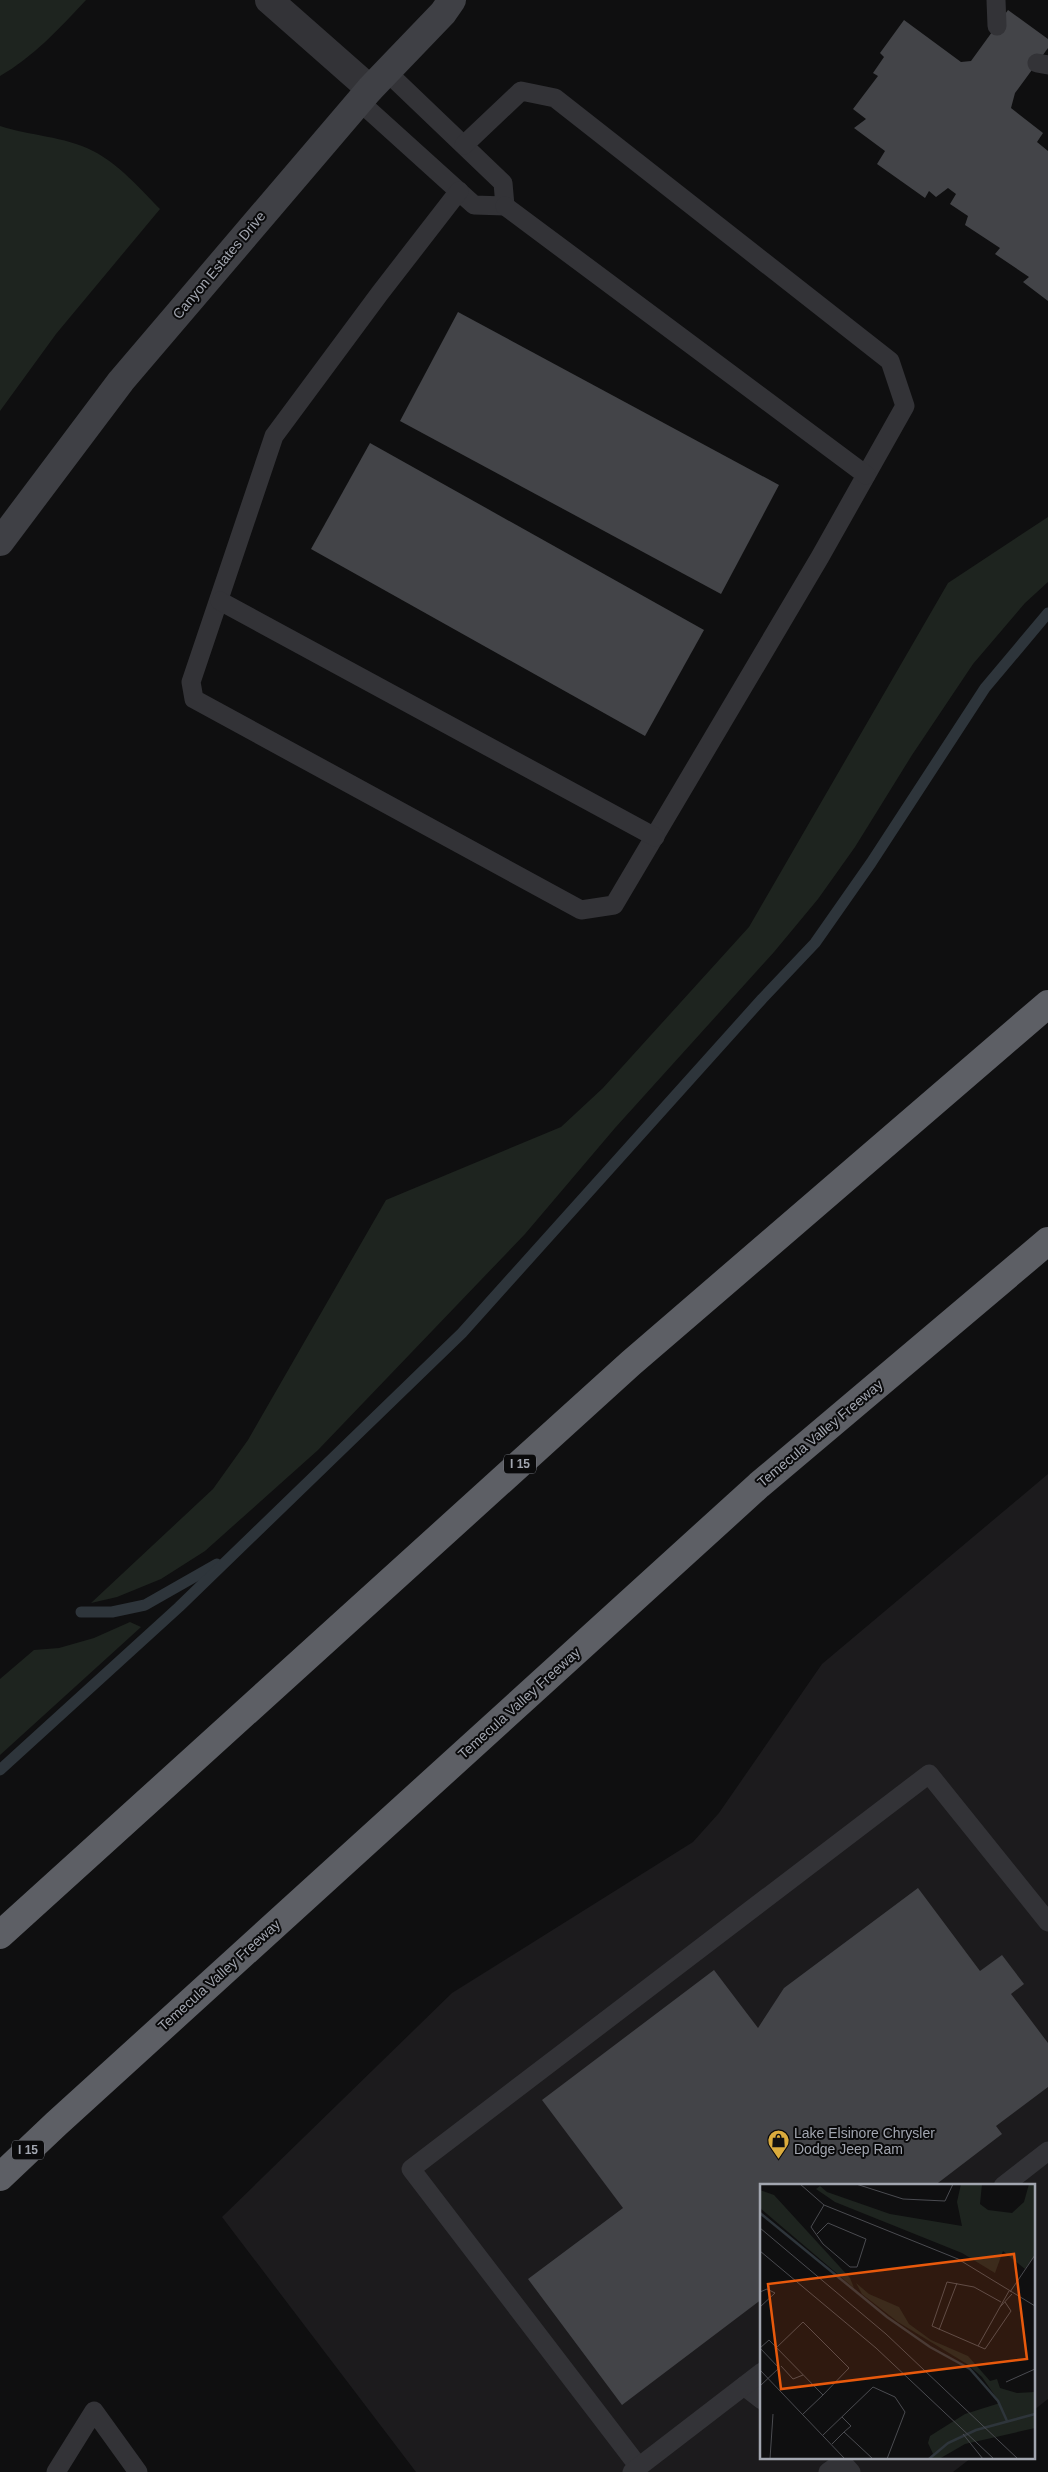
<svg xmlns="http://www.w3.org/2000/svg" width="1048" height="2472" font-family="Helvetica,sans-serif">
<rect width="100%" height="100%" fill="#0f0f10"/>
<path fill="#1c1b1d" d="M1048,1474V2399L1034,2410V2186H762V2458H971L953,2472H416L222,2217L452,1993L693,1842L719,1813L822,1664Z"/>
<g fill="#1e241f">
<path d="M0,0H86C60,28 33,57 0,76Z"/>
<path d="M0,126C30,136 64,136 93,151C119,164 140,189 160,209L56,334L0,411Z"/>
<path d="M1048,517V582L1025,603L973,664L912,755L855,847L818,899L774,952L615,1128L525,1234L318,1450L205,1551L161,1579L117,1597L91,1603L213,1489L248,1440L386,1200L561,1127L603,1088L749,927L948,583Z"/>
<path d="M130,1622L141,1627L0,1755V1679L34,1650L59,1648L94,1638Z"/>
</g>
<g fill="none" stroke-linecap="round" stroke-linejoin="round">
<g stroke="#2e353b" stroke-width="11">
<path d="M81,1612H112L145,1605L217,1564"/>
<path d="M0,1770L179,1607L462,1333L762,999L815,943L871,863L985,688L1048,613"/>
</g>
</g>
<g fill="#434448">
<path d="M1008,10L1048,39V48L1015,93L1011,108L1043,133L1037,142L1048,151V301L1023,282L1029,277L995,254L1000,248L965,225L968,216L950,204L956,194L948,188L936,197L929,191L925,198L877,164L885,151L854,128L866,119L853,109L878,76L873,73L884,57L880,53L904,20L961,62L971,61Z"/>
<path d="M458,312L779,485L721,594L400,421Z"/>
<path d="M370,443L704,630L645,736L311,549Z"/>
<path d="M918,1888L980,1971L1002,1955L1024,1984L1011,1994L1048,2043V2087L996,2126L1002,2134L934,2186H762V2299L622,2405L528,2279L623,2208L542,2100L714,1970L758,2028L784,1988Z"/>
</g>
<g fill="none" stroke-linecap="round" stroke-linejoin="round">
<g stroke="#333337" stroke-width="19">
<path d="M996,0L997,26"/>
<path d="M1037,63L1048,65"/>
<path d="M360,102L474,205L505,206L503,183L387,72"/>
<path d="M459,191L380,293L274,436L191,682L194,699L581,910L614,905L820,557L905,406L890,361L555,98L521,91L464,145"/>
<path d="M505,206L866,475"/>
<path d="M220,601L655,837"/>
<path d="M1003,2186L1048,2151"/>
<path d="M744,2386L762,2400"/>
<path d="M639,2467L411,2169L929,1774L1048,1922"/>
<path d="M56,2472L94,2411L138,2472"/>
<path d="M632,2472L762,2372"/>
<path d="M828,2472L842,2462L851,2472"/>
</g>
<path stroke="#333337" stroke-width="28" d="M269,0L370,89"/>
<path stroke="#3f4045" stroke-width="28" d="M0,542L121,381L370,89L443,13L452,0"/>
<g stroke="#5d5f65" stroke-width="28">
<path d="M0,1935L631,1363L1048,1004"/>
<path d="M0,2177L56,2124L759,1485L1048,1241"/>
</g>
</g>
<defs>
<symbol id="shop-pin" viewBox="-11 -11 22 30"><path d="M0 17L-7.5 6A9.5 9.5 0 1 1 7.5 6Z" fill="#dbac3d" stroke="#0a0a0b"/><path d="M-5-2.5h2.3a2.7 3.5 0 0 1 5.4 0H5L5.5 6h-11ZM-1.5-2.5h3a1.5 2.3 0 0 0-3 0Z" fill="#111"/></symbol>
</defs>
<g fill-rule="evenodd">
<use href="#shop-pin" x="766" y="2128" width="25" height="34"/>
</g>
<g text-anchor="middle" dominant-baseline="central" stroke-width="4" stroke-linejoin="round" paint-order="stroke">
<g fill="#0a0a0b" stroke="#74777e" stroke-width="1">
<rect x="504" y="1454.5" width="32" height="19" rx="4"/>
<rect x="12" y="2140.5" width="32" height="19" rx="4"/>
</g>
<g font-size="12" font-weight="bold" fill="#a2a6b0">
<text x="520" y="1464">I 15</text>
<text x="28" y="2150">I 15</text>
</g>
<g font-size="14" fill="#a2a6b0" stroke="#0a0a0b">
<text transform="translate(219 265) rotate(-50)">Canyon Estates Drive</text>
<text transform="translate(820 1433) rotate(-40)">Temecula Valley Freeway</text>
<text transform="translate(519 1703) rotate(-42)">Temecula Valley Freeway</text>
<text transform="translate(219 1975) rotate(-42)">Temecula Valley Freeway</text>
</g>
<g font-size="14" fill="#a2a6b0" stroke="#0a0a0b" text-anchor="start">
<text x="794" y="2133">Lake Elsinore Chrysler<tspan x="794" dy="16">Dodge Jeep Ram</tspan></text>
</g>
</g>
<g transform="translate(760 2184)">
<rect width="275" height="275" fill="#0f0f10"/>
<path d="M201,0H222L220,20L228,26L252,29L264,18L269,0H275V71L265,85L243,67L235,89L202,69L75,18L56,5L60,2L67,8L130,30L202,42L197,18ZM0,6L14,11L90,94L94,104L0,24ZM96,99L109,110L139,123L149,140L171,156L208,172L230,197L237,195L240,204L257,209L275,208V244L205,260L179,275H171L174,272L168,259L170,252L205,230L240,219L222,193L207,180L138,138L102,110Z" fill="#1e241f"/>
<path fill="none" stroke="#2e353b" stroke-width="2.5" d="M0,29L127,133L170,163L210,185L238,217L247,237M169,275L188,259L216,246L275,230"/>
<path fill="none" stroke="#4a4b50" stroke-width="1" d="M40,0L64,21L198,75L275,122M96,0L143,15L185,17L193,0M0,44L126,150L258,275M57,50L68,39L106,55L97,83H90L63,60L51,43L64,21M0,67L116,164L234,275M249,107L240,123L252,110M0,108L7,105L15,109L0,123M250,108L275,71M241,118L214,103L187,98L172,142L225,165L251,127L245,118M179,146L197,99M218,162L240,123M16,164L43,138L89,184L63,211M21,182L33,195L43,191M0,186L85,275M246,198L275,185M0,202L19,184L0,164L9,156L63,211L43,230M82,233L91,242L84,248M203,250L223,275M63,251L113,203L135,213L145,228L127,275M72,260L84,248L113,275M10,275L13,230"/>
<path fill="#e8590c" fill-opacity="0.15" stroke="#e8590c" stroke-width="2.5" d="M254,70L267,175L21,205L8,100Z"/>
<rect width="275" height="275" fill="none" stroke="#a2a6b0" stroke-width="2.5"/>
</g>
</svg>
